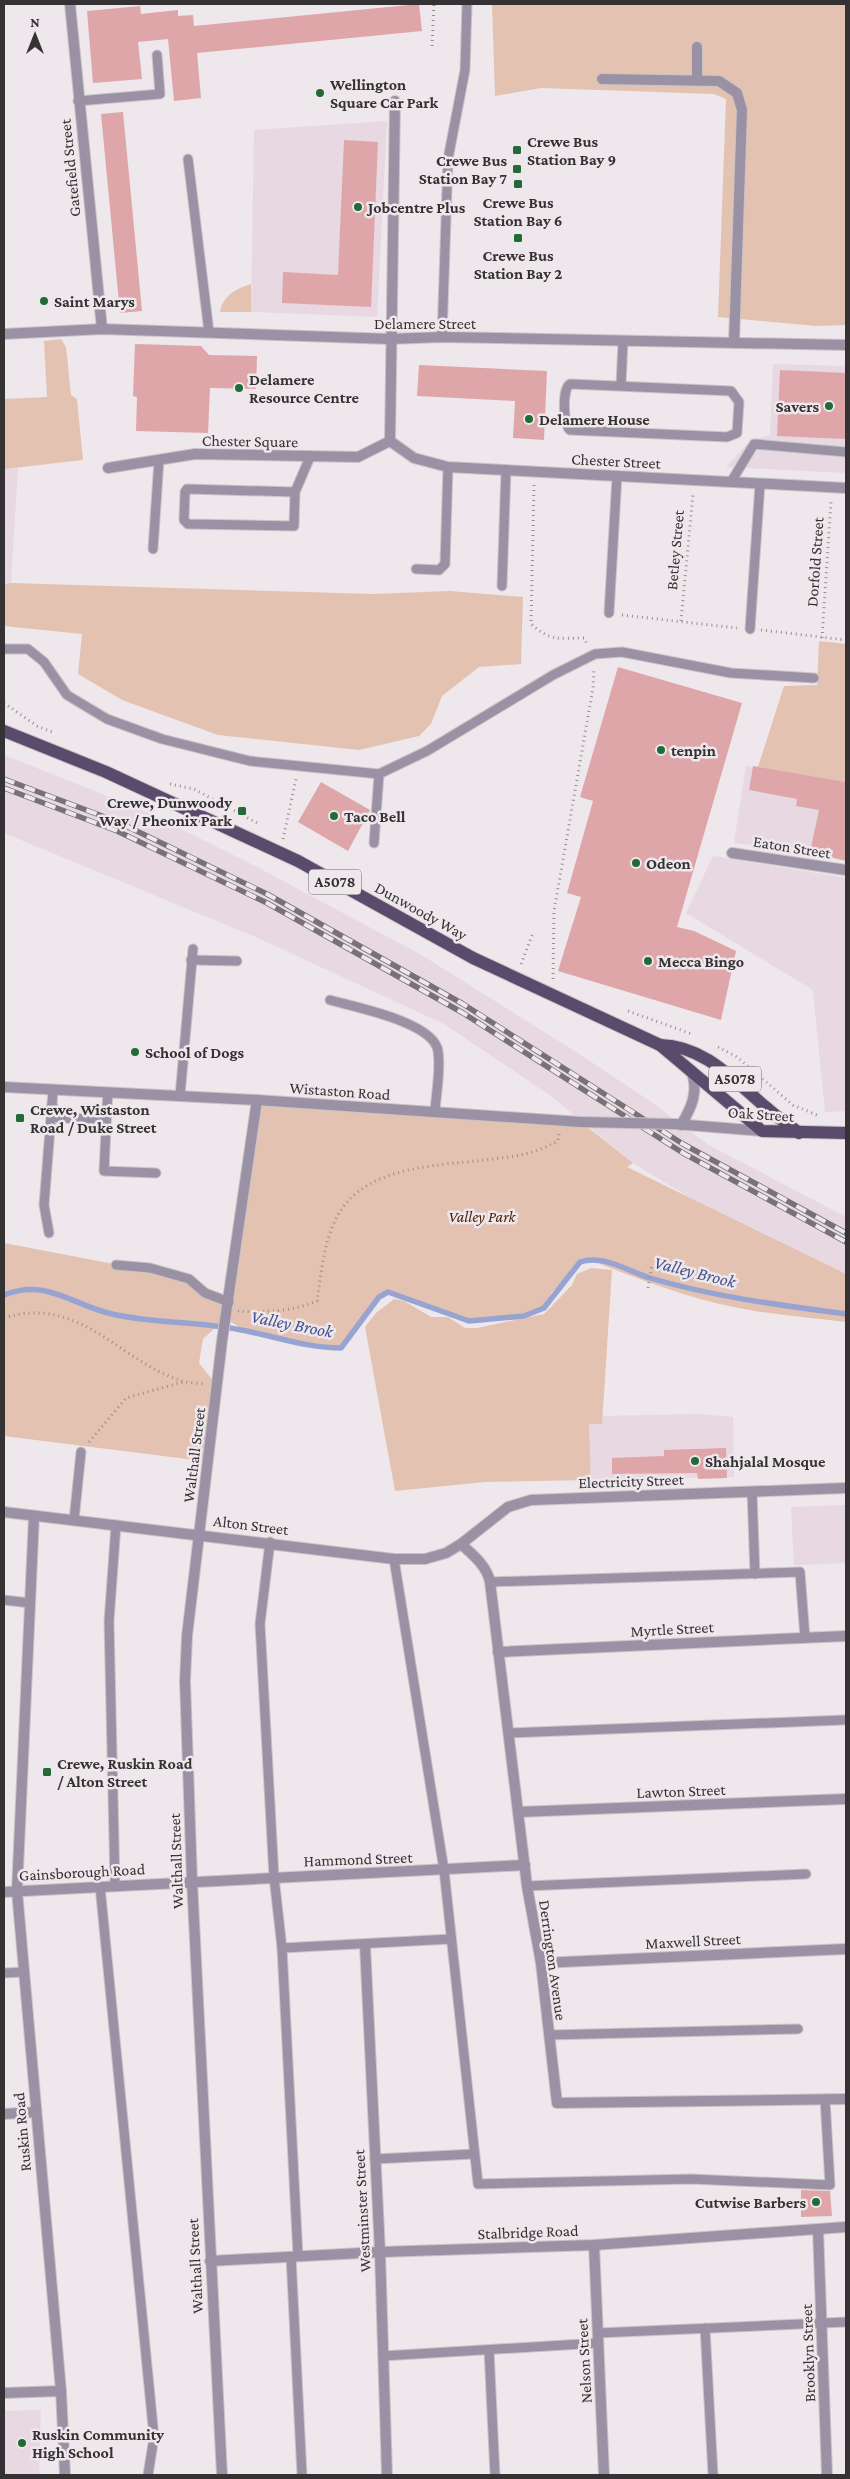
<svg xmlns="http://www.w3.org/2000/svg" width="850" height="2479" font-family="'Crimson Pro',serif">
<rect width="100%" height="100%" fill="#eee7eb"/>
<g fill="#e7d8e1">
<path d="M387,121L377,317L251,312L254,130Z"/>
<path d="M773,364L846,366V473L726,467L750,441L770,435Z"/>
<path d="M18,467L11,583L4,584V469Z"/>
<path d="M4,755L147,812L259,868L423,956L584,1057L650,1101L707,1144L846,1217V1275L720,1216L633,1163L551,1096L444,1024L258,938L4,833Z"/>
<path d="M746,766L846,782V820L818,815L810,852L734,843Z"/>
<path d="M713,856L846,878V1111L825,1112L813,990L686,913Z"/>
<path d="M699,1414L733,1417L734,1477L591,1480L589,1423L602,1424V1416Z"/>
<path d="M846,1505V1563L794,1565L791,1507Z"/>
<path d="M41,2410L39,2475H4V2411Z"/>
</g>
<g fill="#e3c2b2">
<path d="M492,4H846V325L816,326L718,317L726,99L714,94L541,88L495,96Z"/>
<path d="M251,284V312H220C223,295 236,289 251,284Z"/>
<path d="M61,339L66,347L71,395L77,399L83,460L4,469V399L47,397L44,341Z"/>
<path d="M11,583L372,594L450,591L523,597L521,664L479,667L442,696L431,724L419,736L359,750L218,735L122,700L78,674L82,634L4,626V584Z"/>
<path d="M819,641L846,644V782L758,767L784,686L817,685Z"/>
<path d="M257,1100L581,1122L633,1163L627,1167L846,1274V1322C816,1318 785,1316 755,1311C698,1302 642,1281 588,1259L552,1292L544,1308L524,1316L469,1321L388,1292L379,1297L341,1348C304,1343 256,1343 226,1318L203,1339L199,1363L217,1386L203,1461L4,1436V1243L182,1277L229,1302Z"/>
<path d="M591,1268L612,1270L602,1424H589L591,1480L485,1482L395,1491L365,1327L376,1313L394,1299L404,1301L431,1317H448L465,1328H477L544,1314L572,1285L577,1274Z"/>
</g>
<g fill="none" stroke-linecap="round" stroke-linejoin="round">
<path stroke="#97a4d2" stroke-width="5.5" d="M4,1295C47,1278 72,1305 112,1314C155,1324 198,1321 241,1330C274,1336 307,1348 341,1348L379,1297L388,1292L469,1321L524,1316L544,1308L580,1262C603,1254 628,1271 650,1278C714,1297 780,1305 846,1314"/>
</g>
<g fill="#dfa6aa">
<path d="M419,4L422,31L197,53L201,98L174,101L168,39L138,42L142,79L93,83L87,11L140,6L141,14L178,10V16L193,15L194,26Z"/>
<path d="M123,112L142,311L120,313L101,114Z"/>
<path d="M344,140L378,142L371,307L282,303L283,272L338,275Z"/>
<path d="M135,344L201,346L209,355L257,356L256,389L210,388L208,433L136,431L137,397L133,396Z"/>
<path d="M419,365L547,371L544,440L513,438L515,401L417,396Z"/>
<path d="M780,370L846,373V439L777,436Z"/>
<path d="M618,667L742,703L677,927L694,931L736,951L721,1020L558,971L581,897L567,893L593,801L580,797Z"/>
<path d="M753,766L846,782V861L810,852L819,810L796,806L797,799L749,790Z"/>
<path d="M321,782L370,810L348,851L298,822Z"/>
<path d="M726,1448L727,1478L698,1479L697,1473L612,1474V1458L664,1456V1450Z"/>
<path d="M801,2190L830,2191L832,2216L801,2217Z"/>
</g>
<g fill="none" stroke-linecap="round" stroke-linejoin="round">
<defs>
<g id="service">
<path d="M78,101L160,94L157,55"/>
<path d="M188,159L209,332"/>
<path d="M442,337L448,159L465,70L467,4"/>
<path d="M570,384L731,391L739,402L737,433L727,437L570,430C563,424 562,389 570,384Z"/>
<path d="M621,385L623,341"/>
<path d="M731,482L754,444L846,452"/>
<path d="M295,492L187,489L185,492L184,520L188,524L294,526L295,492L310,457"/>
<path d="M153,549L159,460"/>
<path d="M416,569L439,570L445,564L448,467"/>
<path d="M502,586L506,470"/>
<path d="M609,613L617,476"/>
<path d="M750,629L760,484"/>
<path d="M4,649H28L44,662L67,695L107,719L162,739L250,761L379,774L427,751L553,675L595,654L622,652L731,673L814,678"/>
<path d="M374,843L379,774"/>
<path d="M191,960L237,961"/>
<path d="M330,1000C354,1007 434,1022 438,1051C441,1070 436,1093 435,1112"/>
<path d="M53,1090L52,1104L58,1118L98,1119L107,1107L108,1093"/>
<path d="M180,1096L193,949"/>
<path d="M107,1107L104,1171L156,1173"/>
<path d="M49,1233L44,1205L52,1104"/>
<path d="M116,1265L150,1268L189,1279L205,1293L229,1302"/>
<path d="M752,1492L755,1574"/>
<path d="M74,1520L81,1452"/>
<path d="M270,1542L260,1624L274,1877L282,1948L298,2256"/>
<path d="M394,1559L444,1870L478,2184L691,2179L830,2185L825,2099"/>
<path d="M490,1582L800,1572L805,1638"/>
<path d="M4,1600L30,1603"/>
<path d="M509,1733L844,1720"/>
<path d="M115,1884L109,1621L116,1525"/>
<path d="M100,1886L154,2437L148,2475"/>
<path d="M527,1886L806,1874"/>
<path d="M282,1948L451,1939"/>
<path d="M4,1973L24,1972"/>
<path d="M549,2035L798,2029"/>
<path d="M375,2159L474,2154"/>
<path d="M291,2257L302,2475"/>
<path d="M705,2328L713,2475"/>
<path d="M598,2333L846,2322"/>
<path d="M489,2350L495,2475"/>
<path d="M383,2356L598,2343"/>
</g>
<g id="minor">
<path d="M70,4L102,329"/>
<path d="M602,79L719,81L737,93L742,110L734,343"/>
<path d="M697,80V47"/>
<path d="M390,441L414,458L448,467L846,488"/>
<path d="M390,441L395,101"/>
<path d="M108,468L195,454L358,457L390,441"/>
<path d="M732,853L846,870"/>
<path d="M4,1512L394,1559H425L446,1553L461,1544L508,1507L531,1500L846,1488"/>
<path d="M34,1516L17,1891L61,2391L65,2475"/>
<path d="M461,1544C473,1555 487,1566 490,1582L518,1812L527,1886L541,1963L557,2103L846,2099"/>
<path d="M498,1652L846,1636"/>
<path d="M518,1812L846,1799"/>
<path d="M4,1892L525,1865"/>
<path d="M365,1945L380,2252L387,2475"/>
<path d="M541,1963L846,1949"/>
<path d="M4,2114L35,2112"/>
<path d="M818,2229L827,2475"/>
<path d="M594,2245L604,2475"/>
<path d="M210,2261L380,2252L594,2245L846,2227"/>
<path d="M4,2393L61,2391"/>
<path d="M222,2475L192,1881L185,1681L187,1636L222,1341L257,1100"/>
</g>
<g id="tertiary">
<path d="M4,334L102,329L390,339L442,337L846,345"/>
<path d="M4,1087L257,1100L581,1122"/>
<path d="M675,1124L762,1131"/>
<path d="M681,1125C692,1107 699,1091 691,1070"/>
</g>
<g id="primary">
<path d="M4,731L106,772L298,861L473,958L660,1045L762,1131L846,1133"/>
<path d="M660,1045C706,1046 735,1082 768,1109C778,1118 789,1125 799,1133"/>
</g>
</defs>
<use href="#service" stroke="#c9c3c6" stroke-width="11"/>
<use href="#minor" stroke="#c9c3c6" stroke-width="12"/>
<use href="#tertiary" stroke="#c9c3c6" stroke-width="12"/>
<use href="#primary" stroke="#c9c3c6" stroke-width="14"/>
<g stroke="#959093" stroke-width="3" stroke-dasharray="1 4" stroke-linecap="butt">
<path d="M432,46L434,4"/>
<path d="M534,485L531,624C551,642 559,638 584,638L587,644"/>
<path d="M622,615L737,628"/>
<path d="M681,621L693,494"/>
<path d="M761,630L846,640"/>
<path d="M822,638L831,501"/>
<path d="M4,703L37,726L52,732"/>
<path d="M170,784L194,789L259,824"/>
<path d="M283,839L296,779"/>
<path d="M521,964L533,933"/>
<path d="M553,979L554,911L593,688L594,669"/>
<path d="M628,1011L692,1034"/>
<path d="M718,1047L737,1057L793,1105L819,1116"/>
<path d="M648,1288L652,1264"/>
<path d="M238,1311C262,1313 295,1311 317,1301C321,1275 323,1247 334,1223C358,1166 433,1166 485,1160C516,1156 529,1156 558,1141L559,1134"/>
<path d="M4,1318C79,1294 119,1361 182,1381C189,1383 198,1383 205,1384"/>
<path d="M89,1442L126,1398L183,1382"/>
</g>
<use href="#service" stroke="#9a91a5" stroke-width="9"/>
<use href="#minor" stroke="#9a91a5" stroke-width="10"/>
<use href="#tertiary" stroke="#9a91a5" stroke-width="10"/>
<use href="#primary" stroke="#5a4a6b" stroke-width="12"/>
<defs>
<g id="rail">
<path d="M4,779L118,822L267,894L463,1004L683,1144L846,1233"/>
<path d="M4,788L117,831L267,903L463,1013L683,1153L846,1242"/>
</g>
</defs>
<use href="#rail" stroke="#777275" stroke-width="5.5"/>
<use href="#rail" stroke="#eee7eb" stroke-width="4" stroke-dasharray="11" stroke-linecap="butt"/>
<defs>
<path id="tertiary-bridge" d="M581,1122L675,1124"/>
</defs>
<use href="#tertiary-bridge" stroke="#c9c3c6" stroke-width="12" stroke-linecap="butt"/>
<use href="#tertiary-bridge" stroke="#9a91a5" stroke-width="10"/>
</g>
<g fill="#226a36" stroke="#eee7eb" stroke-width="2">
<circle cx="320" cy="93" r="5"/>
<rect x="512" y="145" width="10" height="10" rx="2.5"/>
<rect x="512" y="164" width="10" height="10" rx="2.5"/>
<rect x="513" y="179" width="10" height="10" rx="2.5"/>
<circle cx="358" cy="207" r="5"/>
<rect x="513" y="233" width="10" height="10" rx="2.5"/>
<circle cx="44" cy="301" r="5"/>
<circle cx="239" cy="388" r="5"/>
<circle cx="829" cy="406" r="5"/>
<circle cx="529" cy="419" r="5"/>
<circle cx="661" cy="750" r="5"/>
<rect x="237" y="806" width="10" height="10" rx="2.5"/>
<circle cx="334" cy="816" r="5"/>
<circle cx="636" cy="863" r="5"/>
<circle cx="648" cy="961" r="5"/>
<circle cx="135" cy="1052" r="5"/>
<rect x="15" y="1113" width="10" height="10" rx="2.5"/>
<circle cx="695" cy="1461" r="5"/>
<rect x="42" y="1767" width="10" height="10" rx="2.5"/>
<circle cx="816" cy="2202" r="5"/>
<circle cx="22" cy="2443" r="5"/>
</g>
<g text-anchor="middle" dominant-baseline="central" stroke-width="5" stroke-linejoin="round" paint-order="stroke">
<g fill="#eee7eb" stroke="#6c686b" stroke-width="1">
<rect x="309" y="869.5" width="52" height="25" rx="4"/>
<rect x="709" y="1066.5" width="52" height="25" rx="4"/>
</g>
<g font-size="15" font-weight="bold" fill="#353234">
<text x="335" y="882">A5078</text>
<text x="735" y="1079">A5078</text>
</g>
<g font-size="16" font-weight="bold" fill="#353234" stroke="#eee7eb" text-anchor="start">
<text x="330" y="84">Wellington<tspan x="330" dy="18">Square Car Park</tspan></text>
<text x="527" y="141">Crewe Bus<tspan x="527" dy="18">Station Bay 9</tspan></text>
<text x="507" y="160" text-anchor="end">Crewe Bus<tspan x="507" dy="18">Station Bay 7</tspan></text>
<text x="518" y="202" text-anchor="middle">Crewe Bus<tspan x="518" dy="18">Station Bay 6</tspan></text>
<text x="368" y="207">Jobcentre Plus</text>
<text x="518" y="255" text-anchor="middle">Crewe Bus<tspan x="518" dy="18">Station Bay 2</tspan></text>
<text x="54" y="301">Saint Marys</text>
<text x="249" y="379">Delamere<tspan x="249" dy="18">Resource Centre</tspan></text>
<text x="819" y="406" text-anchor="end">Savers</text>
<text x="539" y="419">Delamere House</text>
<text x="671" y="750">tenpin</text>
<text x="232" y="802" text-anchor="end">Crewe, Dunwoody<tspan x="232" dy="18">Way / Pheonix Park</tspan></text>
<text x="344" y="816">Taco Bell</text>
<text x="646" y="863">Odeon</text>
<text x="658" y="961">Mecca Bingo</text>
<text x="145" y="1052">School of Dogs</text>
<text x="30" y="1109">Crewe, Wistaston<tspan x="30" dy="18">Road / Duke Street</tspan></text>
<text x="705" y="1461">Shahjalal Mosque</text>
<text x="57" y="1763">Crewe, Ruskin Road<tspan x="57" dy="18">/ Alton Street</tspan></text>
<text x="806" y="2202" text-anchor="end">Cutwise Barbers</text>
<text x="32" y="2434">Ruskin Community<tspan x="32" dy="18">High School</tspan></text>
</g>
<g font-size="16" fill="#353234" stroke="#eee7eb">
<text transform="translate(70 168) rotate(-96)">Gatefield Street</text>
<text x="425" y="323">Delamere Street</text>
<text transform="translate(250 441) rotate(1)">Chester Square</text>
<text transform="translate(616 461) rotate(3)">Chester Street</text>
<text transform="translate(675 550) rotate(-85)">Betley Street</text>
<text transform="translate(815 562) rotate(-86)">Dorfold Street</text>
<text transform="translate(792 847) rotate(9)">Eaton Street</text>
<text transform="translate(421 911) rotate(29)">Dunwoody Way</text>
<text transform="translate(340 1091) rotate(4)">Wistaston Road</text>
<text transform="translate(761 1114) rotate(4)">Oak Street</text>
<text transform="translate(194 1455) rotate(-83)">Walthall Street</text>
<text transform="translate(631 1481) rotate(-2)">Electricity Street</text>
<text transform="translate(251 1525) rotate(7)">Alton Street</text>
<text transform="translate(672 1629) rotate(-3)">Myrtle Street</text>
<text transform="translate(681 1791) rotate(-2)">Lawton Street</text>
<text transform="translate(358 1859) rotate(-2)">Hammond Street</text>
<text transform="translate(176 1861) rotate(-92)">Walthall Street</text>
<text transform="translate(82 1872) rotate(-3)">Gainsborough Road</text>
<text transform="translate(693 1941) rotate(-3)">Maxwell Street</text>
<text transform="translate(553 1960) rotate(82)">Derrington Avenue</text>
<text transform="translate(22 2132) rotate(-95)">Ruskin Road</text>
<text transform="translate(362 2211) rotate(-93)">Westminster Street</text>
<text transform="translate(528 2232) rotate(-2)">Stalbridge Road</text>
<text transform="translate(195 2266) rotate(-93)">Walthall Street</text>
<text transform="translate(808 2353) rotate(-92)">Brooklyn Street</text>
<text transform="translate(584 2361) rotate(-93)">Nelson Street</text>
</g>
<g font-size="16" font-style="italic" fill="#4f2105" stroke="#eee7eb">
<text x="482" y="1216">Valley Park</text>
</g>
<g font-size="18" font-style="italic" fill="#43508b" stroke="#eee7eb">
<text transform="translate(695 1272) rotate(14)">Valley Brook</text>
<text transform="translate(292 1324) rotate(11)">Valley Brook</text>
</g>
</g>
<rect width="850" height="2479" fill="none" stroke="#353234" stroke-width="10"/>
<g transform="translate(35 35)" stroke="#eee7eb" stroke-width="4" paint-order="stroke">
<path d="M0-4L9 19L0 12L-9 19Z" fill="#353234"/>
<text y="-8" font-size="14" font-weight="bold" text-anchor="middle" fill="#353234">N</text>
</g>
</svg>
